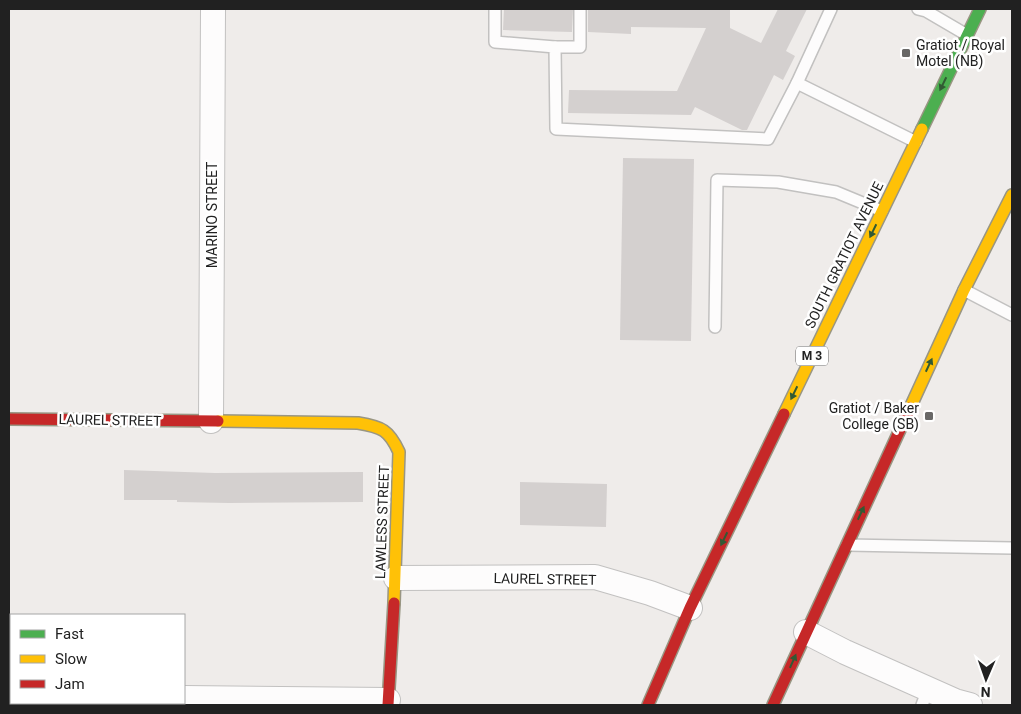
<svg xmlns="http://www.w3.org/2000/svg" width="1021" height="714" font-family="Roboto,sans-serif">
<rect width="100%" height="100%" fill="#efecea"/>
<g fill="#d4d0cf">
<path d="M504,9H573L572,32L503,30Z"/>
<path d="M588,9H730V28L761,43L778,9H807L786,51L795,56L783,80L774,75L747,130H742L695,107L691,115L568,113L569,90L677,91L706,28L631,27V34L588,32Z"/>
<path d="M623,158L694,159L691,341L620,340Z"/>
<path d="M124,470L215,473L363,472V502L229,503L177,502V500H124Z"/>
<path d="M520,482L607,484L606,527L520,525Z"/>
</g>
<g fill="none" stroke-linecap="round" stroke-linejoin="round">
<defs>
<g id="lane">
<path d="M495,9V42L555,47L556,129L768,139L797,83L916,142"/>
<path d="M918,9L926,11L967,35"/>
<path d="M555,47H580V9"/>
<path d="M797,83L831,9"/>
<path d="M964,290L1012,315"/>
<path d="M715,327L717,180L778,182L836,192L882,211"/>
<path d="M847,545L1012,548"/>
<path d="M922,705L928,689"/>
</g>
<g id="street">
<path d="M211,421L213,9"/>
<path d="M396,578L595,577L650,593L690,608"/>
<path d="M806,632L845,652L955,701L970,705"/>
<path d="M9,696H11"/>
<path d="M184,698L388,700"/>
</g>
<path id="fast" d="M922,129L980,9"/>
<g id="slow">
<path d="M910,408L964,290L1012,195"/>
<path d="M784,414L922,129"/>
<path d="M218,421L358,423C382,427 389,430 399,452L394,603"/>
</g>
<g id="jam">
<path d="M9,419L218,421"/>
<path d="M388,705L394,603"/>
<path d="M648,705L690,608L784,414"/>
<path d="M773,705L910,408"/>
</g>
</defs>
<use href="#lane" stroke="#c2c1c0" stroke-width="14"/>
<use href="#street" stroke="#c2c1c0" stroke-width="26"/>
<use href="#fast" stroke="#999683" stroke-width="14"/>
<use href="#slow" stroke="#999683" stroke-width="14"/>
<use href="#jam" stroke="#999683" stroke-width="14"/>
<use href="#lane" stroke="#fdfcfc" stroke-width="11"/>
<use href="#street" stroke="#fdfcfc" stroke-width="24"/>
<use href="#fast" stroke="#4caf50" stroke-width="11"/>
<use href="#slow" stroke="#ffc107" stroke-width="11"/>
<use href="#jam" stroke="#c62828" stroke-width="11"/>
</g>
<defs><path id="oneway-solid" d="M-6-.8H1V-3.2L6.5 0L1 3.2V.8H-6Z" transform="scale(1.25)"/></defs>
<g fill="#325a34">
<use href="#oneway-solid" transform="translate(943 84) rotate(116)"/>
<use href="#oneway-solid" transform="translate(873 231) rotate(116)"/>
<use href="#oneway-solid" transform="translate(929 365) rotate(-65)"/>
<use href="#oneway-solid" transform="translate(794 393) rotate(116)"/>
<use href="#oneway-solid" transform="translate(861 513) rotate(-65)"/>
<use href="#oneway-solid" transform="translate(724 539) rotate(116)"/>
<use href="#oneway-solid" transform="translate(793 661) rotate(-66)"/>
</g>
<g fill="#696867" stroke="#fff" stroke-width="2">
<rect x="901" y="48" width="10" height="10" rx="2.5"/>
<rect x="924" y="411" width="10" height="10" rx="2.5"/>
</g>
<g text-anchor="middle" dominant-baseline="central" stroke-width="5" stroke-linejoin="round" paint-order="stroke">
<rect fill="#fff" stroke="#646464" stroke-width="1" x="796" y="346.5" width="32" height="19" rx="4"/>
<g font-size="12" font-weight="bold" fill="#212121">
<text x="812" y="356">M 3</text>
</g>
<g font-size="14" fill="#212121" stroke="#fff" text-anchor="start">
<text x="916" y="45">Gratiot / Royal<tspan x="916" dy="16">Motel (NB)</tspan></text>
<text x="919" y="408" text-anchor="end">Gratiot / Baker<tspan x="919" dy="16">College (SB)</tspan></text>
</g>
<g font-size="14" fill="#212121" stroke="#fff">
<text transform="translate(212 215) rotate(-90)">MARINO STREET</text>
<text transform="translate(844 255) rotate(-64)">SOUTH GRATIOT AVENUE</text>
<text transform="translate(110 420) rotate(1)">LAUREL STREET</text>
<text transform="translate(382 522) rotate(-88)">LAWLESS STREET</text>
<text transform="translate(545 579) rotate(1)">LAUREL STREET</text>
</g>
</g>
<rect width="1021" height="714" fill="none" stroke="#212121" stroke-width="20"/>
<rect x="10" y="614" width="175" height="90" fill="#ffffff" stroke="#a6a6a6"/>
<rect x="20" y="630" width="25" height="8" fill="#4caf50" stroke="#a6a6a6"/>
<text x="55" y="639" font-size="15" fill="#212121">Fast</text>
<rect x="20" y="655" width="25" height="8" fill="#ffc107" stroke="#a6a6a6"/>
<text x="55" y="664" font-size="15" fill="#212121">Slow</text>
<rect x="20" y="680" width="25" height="8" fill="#c62828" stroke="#a6a6a6"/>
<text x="55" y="689" font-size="15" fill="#212121">Jam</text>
<g transform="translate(986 679) rotate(182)" stroke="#ffffff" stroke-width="4" paint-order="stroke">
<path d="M0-4L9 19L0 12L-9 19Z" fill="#212121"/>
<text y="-8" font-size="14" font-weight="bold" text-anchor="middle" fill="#212121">N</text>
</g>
</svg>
